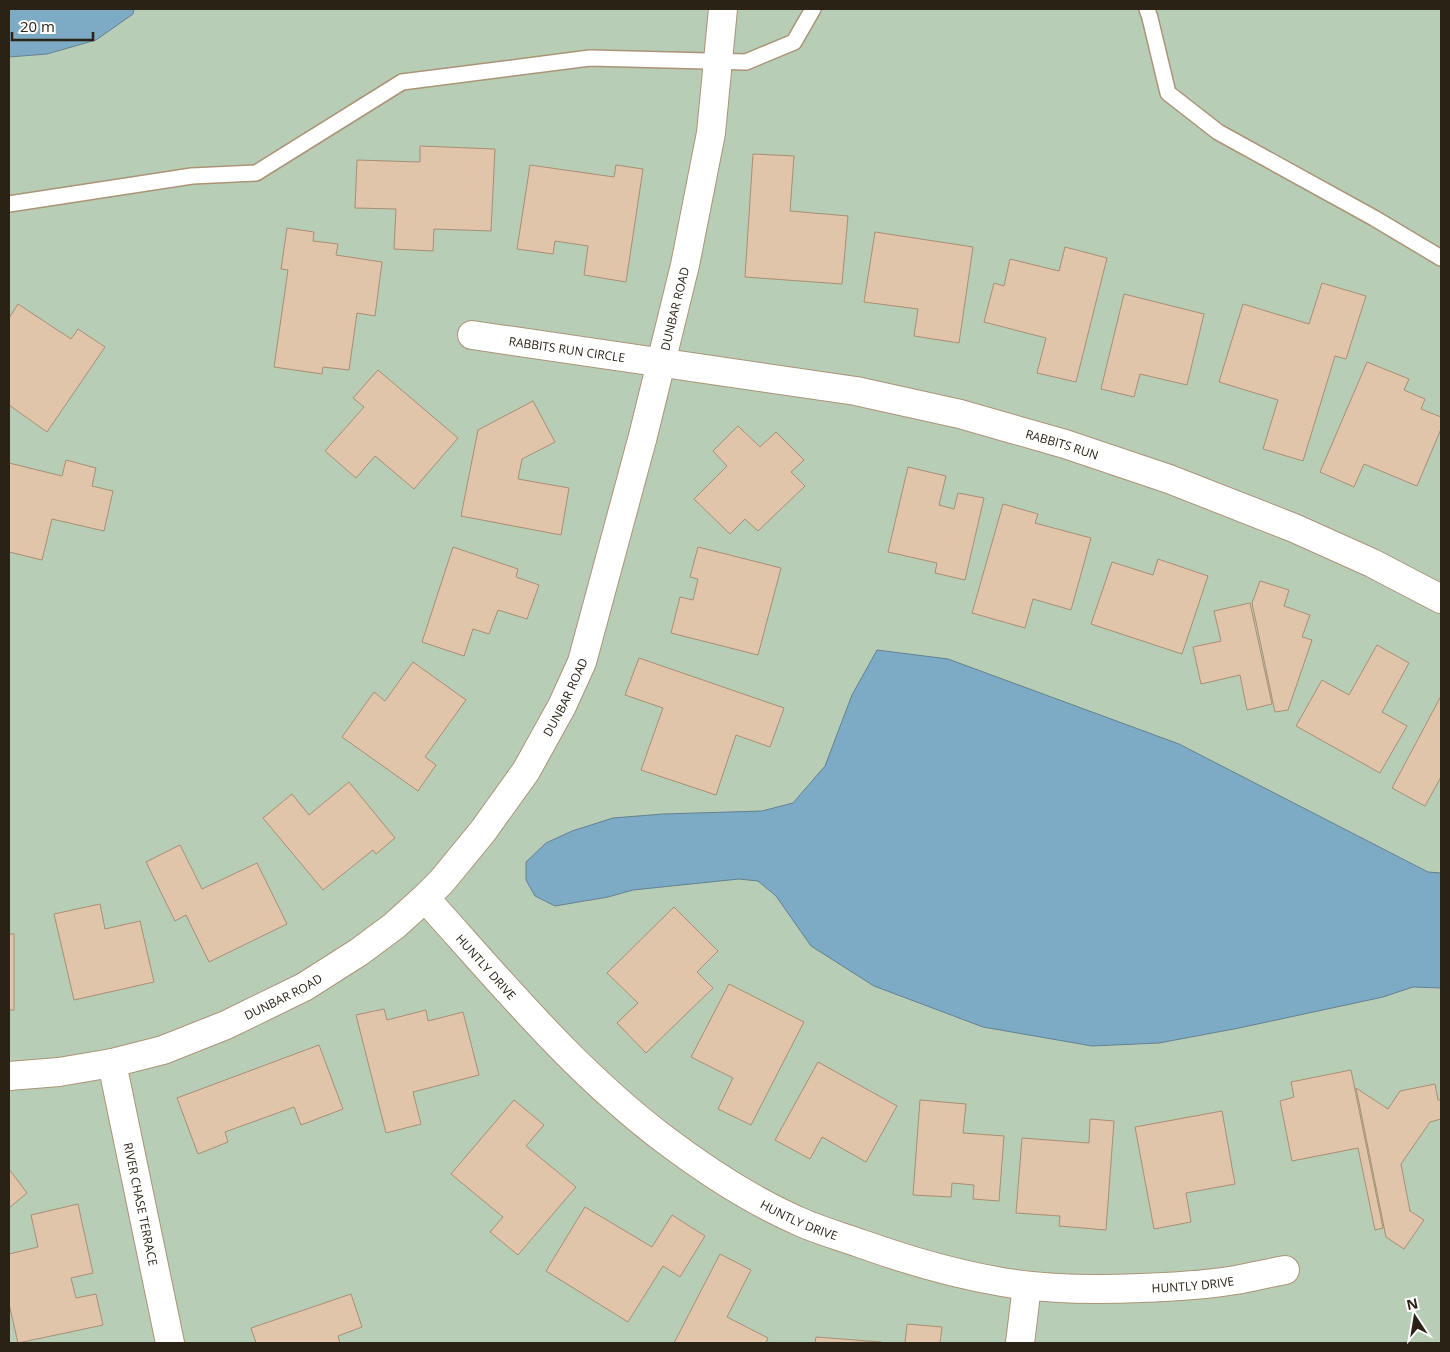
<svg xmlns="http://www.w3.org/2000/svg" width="1450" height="1352" font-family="'Open Sans',sans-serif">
<rect width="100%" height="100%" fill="#fbecda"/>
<rect fill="#b8cdb6" x="9" y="9" width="1432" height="1334"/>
<g fill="#7daac4" stroke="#648190">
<path d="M9,9H134L133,14L96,40L47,54L9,57Z"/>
<path d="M877,650L948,659L1179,744L1428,872L1441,873V988L1413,987L1383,997L1239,1028L1159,1043L1092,1046L983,1027L874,986L811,946L776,896L758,881L739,879L633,890L608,897L555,906L535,896L526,880V862L546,843L572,831L613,818L663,814L762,811L793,803L825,766L852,695Z"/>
</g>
<g fill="#e1c5aa" stroke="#a88e74">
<path d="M420,146L495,149L491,231L434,229L433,251L394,249L396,209L355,208L357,160L420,162Z"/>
<path d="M753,154L794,156L790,211L848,216L842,284L745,277Z"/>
<path d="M530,165L614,177L616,165L643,169L626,282L584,275L588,246L555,241L553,254L517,249Z"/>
<path d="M287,228L314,232L313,241L338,244L336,255L382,262L375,316L357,313L349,370L323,367L322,374L274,367L288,270L281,269Z"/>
<path d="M875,232L973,247L959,343L914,336L918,309L864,302Z"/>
<path d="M1065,247L1107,258L1076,382L1037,373L1046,338L984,322L994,283L1004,286L1010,259L1059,271Z"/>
<path d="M1322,283L1366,296L1346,359L1335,356L1303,461L1263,449L1278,400L1219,382L1243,304L1309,324Z"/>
<path d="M1124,294L1204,314L1187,385L1140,374L1134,397L1101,389Z"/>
<path d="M18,304L71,339L78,329L105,347L47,432L9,405V318Z"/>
<path d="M1367,362L1409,379L1404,390L1425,399L1421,409L1441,417V429L1417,486L1364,464L1354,487L1320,472Z"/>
<path d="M378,370L458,438L414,489L375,456L356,478L325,451L364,407L353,398Z"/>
<path d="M533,401L555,442L522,459L518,479L569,488L561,535L461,516L478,430Z"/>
<path d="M738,426L760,447L776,432L804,460L791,472L805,486L758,531L745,519L730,534L694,499L727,466L713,451Z"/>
<path d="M66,460L96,468L92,486L113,491L104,531L52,519L42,560L9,552V463L62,476Z"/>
<path d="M908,467L946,476L939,505L954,509L958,493L984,498L965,580L935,573L937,563L888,552Z"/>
<path d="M1003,504L1038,514L1035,523L1091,538L1071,610L1033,599L1025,628L972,613Z"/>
<path d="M453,547L518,569L516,577L539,585L527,619L498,610L489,634L473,629L464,656L422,642Z"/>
<path d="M698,547L781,568L758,655L671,633L680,597L693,600L698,579L690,577Z"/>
<path d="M1158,559L1208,576L1182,654L1091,624L1112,562L1153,575Z"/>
<path d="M1260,581L1289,590L1284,606L1310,615L1302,637L1312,640L1288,710L1275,712L1252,603Z"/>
<path d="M1250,603L1272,704L1247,710L1240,675L1201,684L1193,647L1221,641L1214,611Z"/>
<path d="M1377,645L1409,663L1382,712L1407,726L1380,773L1296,726L1322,680L1349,695Z"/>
<path d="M639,658L784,708L770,747L736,735L716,795L641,770L663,708L625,695Z"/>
<path d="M413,662L466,700L425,757L436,765L418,791L342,737L374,692L385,701Z"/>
<path d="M1441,696V777L1425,806L1392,788Z"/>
<path d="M349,782L395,838L376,854L373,850L323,890L263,818L292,794L309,815Z"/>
<path d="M180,845L202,889L257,863L287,924L209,962L186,915L175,921L146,862Z"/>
<path d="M100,904L105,929L140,921L154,982L74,1000L54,914Z"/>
<path d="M674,907L718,951L697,972L713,988L646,1053L617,1023L638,1003L607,973Z"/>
<rect x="9" y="934" width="5" height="76"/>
<path d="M729,984L804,1022L751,1125L718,1109L733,1078L691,1057Z"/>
<path d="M384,1009L387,1020L426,1010L428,1021L463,1012L479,1075L413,1092L421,1124L386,1133L356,1015Z"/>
<path d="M319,1045L343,1109L301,1125L294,1107L225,1132L228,1142L198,1154L177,1098Z"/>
<path d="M818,1062L897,1106L866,1162L822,1137L810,1159L775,1140Z"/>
<path d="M1351,1070L1383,1228L1375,1230L1358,1148L1292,1161L1280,1101L1294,1097L1291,1082Z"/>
<path d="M1435,1084L1438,1100H1441V1119L1430,1122L1401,1164L1410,1211L1424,1220L1404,1249L1386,1237L1356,1088L1388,1109L1400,1091Z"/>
<path d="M514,1100L544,1125L526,1146L576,1187L518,1255L490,1232L503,1217L451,1174Z"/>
<path d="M920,1100L966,1104L963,1133L1004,1136L999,1201L973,1199L974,1185L952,1183L951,1197L913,1195Z"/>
<path d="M1222,1111L1235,1184L1186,1193L1191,1222L1154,1229L1135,1127Z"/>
<path d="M1090,1119L1114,1121L1106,1230L1059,1226L1060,1216L1016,1213L1022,1138L1089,1143Z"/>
<path d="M9,1169L27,1193L9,1208Z"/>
<path d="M78,1204L93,1273L71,1278L76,1298L96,1294L103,1325L18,1343L9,1304V1254L38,1247L31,1215Z"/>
<path d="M585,1207L652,1247L672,1215L705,1236L680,1277L663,1266L628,1322L546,1271Z"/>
<path d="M720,1254L751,1270L727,1317L768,1338L766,1343H674Z"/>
<path d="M351,1294L362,1327L338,1336L340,1343H256L251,1328Z"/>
<path d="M907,1324L942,1327L940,1343H905Z"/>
<path d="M816,1337L881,1342L815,1343Z"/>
</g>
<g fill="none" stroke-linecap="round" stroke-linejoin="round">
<defs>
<g id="lane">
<path d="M1147,9L1150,18L1168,93L1218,132L1374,218L1441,258"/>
<path d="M9,204L192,176L256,173L402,82L590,58L746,62L794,42L813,9"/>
</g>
<g id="street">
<path id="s1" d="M472,335L856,391L960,414L1065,444L1169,479L1294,528L1372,563L1441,599"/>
<path id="s2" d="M425,898C500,981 574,1071 664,1139C705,1170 749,1199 796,1220C817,1230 840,1236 862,1244C907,1260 954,1274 1002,1282C1048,1290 1095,1290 1141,1288C1173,1287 1205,1285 1236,1280C1252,1277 1269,1273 1285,1270"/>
<path id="s3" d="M112,1063L170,1343"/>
<path id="s4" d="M9,1076L59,1072L112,1063L163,1050L226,1025L304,987L359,952L394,926L425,898L442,881L483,831L526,771L562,706L582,662L643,436L685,265L711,133L723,9"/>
<path d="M1020,1343L1027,1286"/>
</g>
</defs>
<use href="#lane" stroke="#ab9377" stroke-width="18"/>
<use href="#street" stroke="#ab9377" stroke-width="30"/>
<use href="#lane" stroke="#fff" stroke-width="15"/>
<use href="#street" stroke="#fff" stroke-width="28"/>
</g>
<g text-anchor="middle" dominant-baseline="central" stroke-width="4" stroke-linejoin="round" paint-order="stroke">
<g font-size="12" fill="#2b2216" stroke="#fff">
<text stroke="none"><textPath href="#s4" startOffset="1112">DUNBAR ROAD</textPath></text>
<text stroke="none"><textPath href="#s1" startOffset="96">RABBITS RUN CIRCLE</textPath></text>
<text stroke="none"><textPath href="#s1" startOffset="601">RABBITS RUN</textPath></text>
<text stroke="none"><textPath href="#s4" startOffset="708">DUNBAR ROAD</textPath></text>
<text stroke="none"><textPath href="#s2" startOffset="92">HUNTLY DRIVE</textPath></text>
<text stroke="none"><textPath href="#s4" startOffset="288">DUNBAR ROAD</textPath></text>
<text stroke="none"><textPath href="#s3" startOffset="144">RIVER CHASE TERRACE</textPath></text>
<text stroke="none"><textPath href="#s2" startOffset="498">HUNTLY DRIVE</textPath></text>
<text stroke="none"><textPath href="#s2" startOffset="902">HUNTLY DRIVE</textPath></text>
</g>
</g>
<rect width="1450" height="1352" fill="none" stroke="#2b2216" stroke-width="20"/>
<g transform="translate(1415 1317) rotate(348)" stroke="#ffffff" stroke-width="4" paint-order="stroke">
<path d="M0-4L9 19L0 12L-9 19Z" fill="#2b2216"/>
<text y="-8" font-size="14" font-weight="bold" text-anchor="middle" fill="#2b2216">N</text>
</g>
<path d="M12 32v8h81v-8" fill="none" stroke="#2b2216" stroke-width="2.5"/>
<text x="20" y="32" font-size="15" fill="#2b2216" stroke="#ffffff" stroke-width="4" paint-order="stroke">20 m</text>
</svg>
